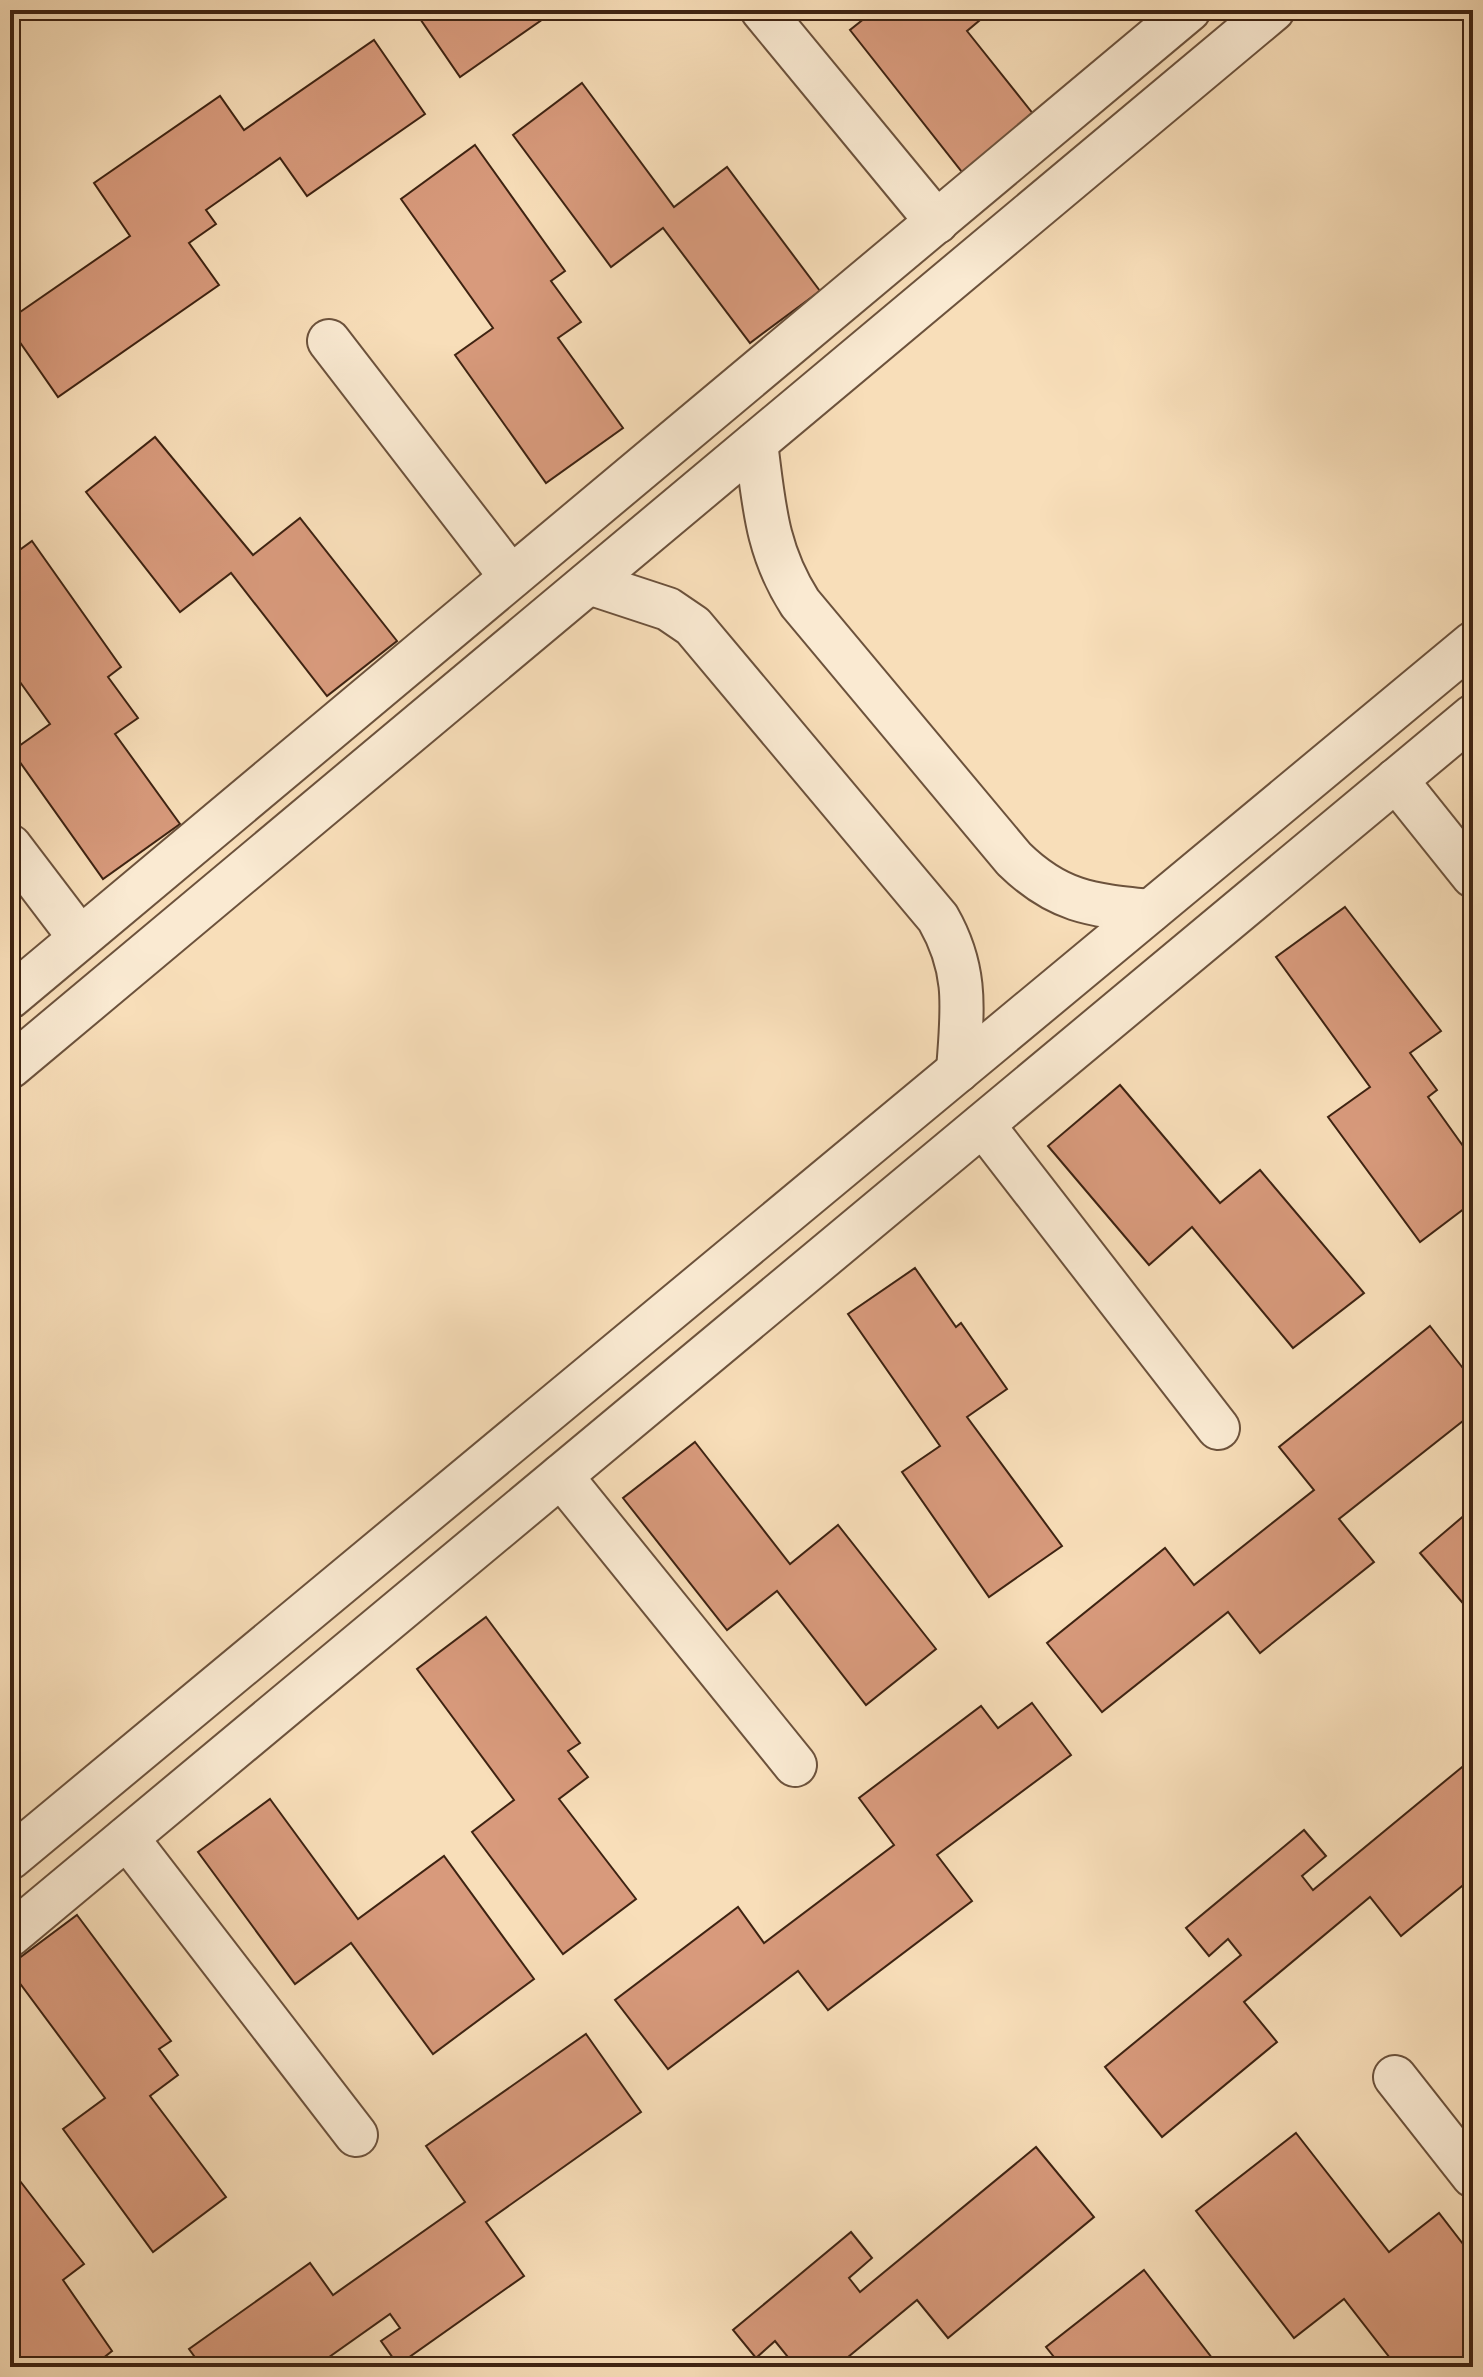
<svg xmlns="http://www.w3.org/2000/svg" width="1483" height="2377" font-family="'Old Standard TT',serif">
<rect width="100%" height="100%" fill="#f8deb9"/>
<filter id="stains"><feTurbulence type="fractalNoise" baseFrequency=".0025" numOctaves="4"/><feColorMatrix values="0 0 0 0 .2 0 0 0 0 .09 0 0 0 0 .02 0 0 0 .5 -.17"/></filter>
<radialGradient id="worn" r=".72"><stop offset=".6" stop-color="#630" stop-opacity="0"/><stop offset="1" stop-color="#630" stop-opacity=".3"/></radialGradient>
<g fill="#d89a7c" stroke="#3e2312" stroke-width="2">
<path d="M414,10H556L460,77Z"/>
<path d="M875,10H992L967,31L1034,115L962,172L850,30Z"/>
<path d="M374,40L425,114L307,196L280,158L206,210L216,224L189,243L219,285L58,397L10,328V319L130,236L94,183L220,96L244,130Z"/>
<path d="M582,83L674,207L727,167L820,291L750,343L663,228L611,267L513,135Z"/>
<path d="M475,145L565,271L551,281L581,322L558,338L623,428L546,483L455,355L493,328L401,199Z"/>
<path d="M155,437L253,555L300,518L397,641L327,696L231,573L180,612L86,492Z"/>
<path d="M32,541L121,667L108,677L138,718L115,734L180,824L103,879L12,751L50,724L10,668V557Z"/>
<path d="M1345,907L1441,1031L1410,1053L1437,1090L1428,1097L1473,1160V1202L1420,1242L1328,1117L1370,1087L1276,957Z"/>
<path d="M1120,1085L1220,1203L1260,1170L1364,1293L1293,1348L1192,1227L1149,1265L1048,1146Z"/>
<path d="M915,1268L956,1327L961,1323L1007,1389L967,1417L1062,1546L989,1597L902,1472L940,1446L848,1314Z"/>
<path d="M1430,1326L1473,1381V1413L1339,1519L1374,1562L1260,1653L1228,1612L1102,1712L1047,1643L1165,1548L1194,1585L1314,1490L1279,1447Z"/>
<path d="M695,1442L790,1564L838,1525L936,1649L866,1705L777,1591L727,1630L623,1498Z"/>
<path d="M1473,1508V1615L1420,1553Z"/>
<path d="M486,1617L580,1743L568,1751L588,1777L559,1799L636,1899L563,1954L472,1832L514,1800L417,1669Z"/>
<path d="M1032,1703L1071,1755L937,1855L972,1901L828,2010L798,1971L668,2069L615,2000L738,1907L764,1943L894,1845L859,1798L981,1706L998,1728Z"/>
<path d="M1473,1758V1877L1401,1936L1370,1897L1244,2002L1277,2042L1162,2137L1105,2067L1241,1955L1228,1939L1209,1956L1186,1928L1304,1830L1326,1856L1302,1876L1313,1890Z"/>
<path d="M270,1799L358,1919L444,1856L534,1979L433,2054L351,1943L295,1984L198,1852Z"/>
<path d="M77,1915L171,2041L159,2049L178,2075L150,2096L226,2197L153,2252L63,2129L105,2098L10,1970V1965Z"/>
<path d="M586,2034L641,2112L486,2222L524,2276L398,2365L381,2341L400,2328L390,2314L315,2367H202L189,2349L310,2263L333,2295L465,2202L426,2146Z"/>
<path d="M1296,2133L1389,2252L1439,2213L1473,2257V2367H1397L1344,2299L1294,2338L1196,2211Z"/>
<path d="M1036,2147L1094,2217L948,2338L917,2300L836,2367H776L788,2357L775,2341L756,2358L733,2330L851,2232L872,2258L849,2278L860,2292Z"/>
<path d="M10,2168L84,2264L63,2280L112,2351L92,2367H10V2321L15,2317L10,2310Z"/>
<path d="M1144,2270L1219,2367H1062L1046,2347Z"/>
</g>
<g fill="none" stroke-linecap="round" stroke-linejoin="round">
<defs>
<g id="minor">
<path d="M762,10L937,222"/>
<path d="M329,341L511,577"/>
<path d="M756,443C764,504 766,550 800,603L1014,859C1058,902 1091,905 1150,911"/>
<path d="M589,583L668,609L693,626L938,918C969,972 962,1012 958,1071"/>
<path d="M1396,780L1473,876"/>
<path d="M10,846L80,938"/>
<path d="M10,997L1189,10"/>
<path d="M10,1067L1273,10"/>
<path d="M983,1125L1218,1428"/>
<path d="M561,1476L795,1765"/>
<path d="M127,1838L356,2135"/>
<path d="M10,1858L1473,643"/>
<path d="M10,1935L1473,716"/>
<path d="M1395,2077L1473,2176"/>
</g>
</defs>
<use href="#minor" stroke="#6c523c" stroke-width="46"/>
<use href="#minor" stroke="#faead2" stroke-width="42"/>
</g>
<rect width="1483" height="2377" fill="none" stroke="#f8deb9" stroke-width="40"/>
<rect x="12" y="12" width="1459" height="2353" fill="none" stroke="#3e2312" stroke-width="4"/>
<rect x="20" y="20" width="1443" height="2337" fill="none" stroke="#3e2312" stroke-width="2"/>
<rect width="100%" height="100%" filter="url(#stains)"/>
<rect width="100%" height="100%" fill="url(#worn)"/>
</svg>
